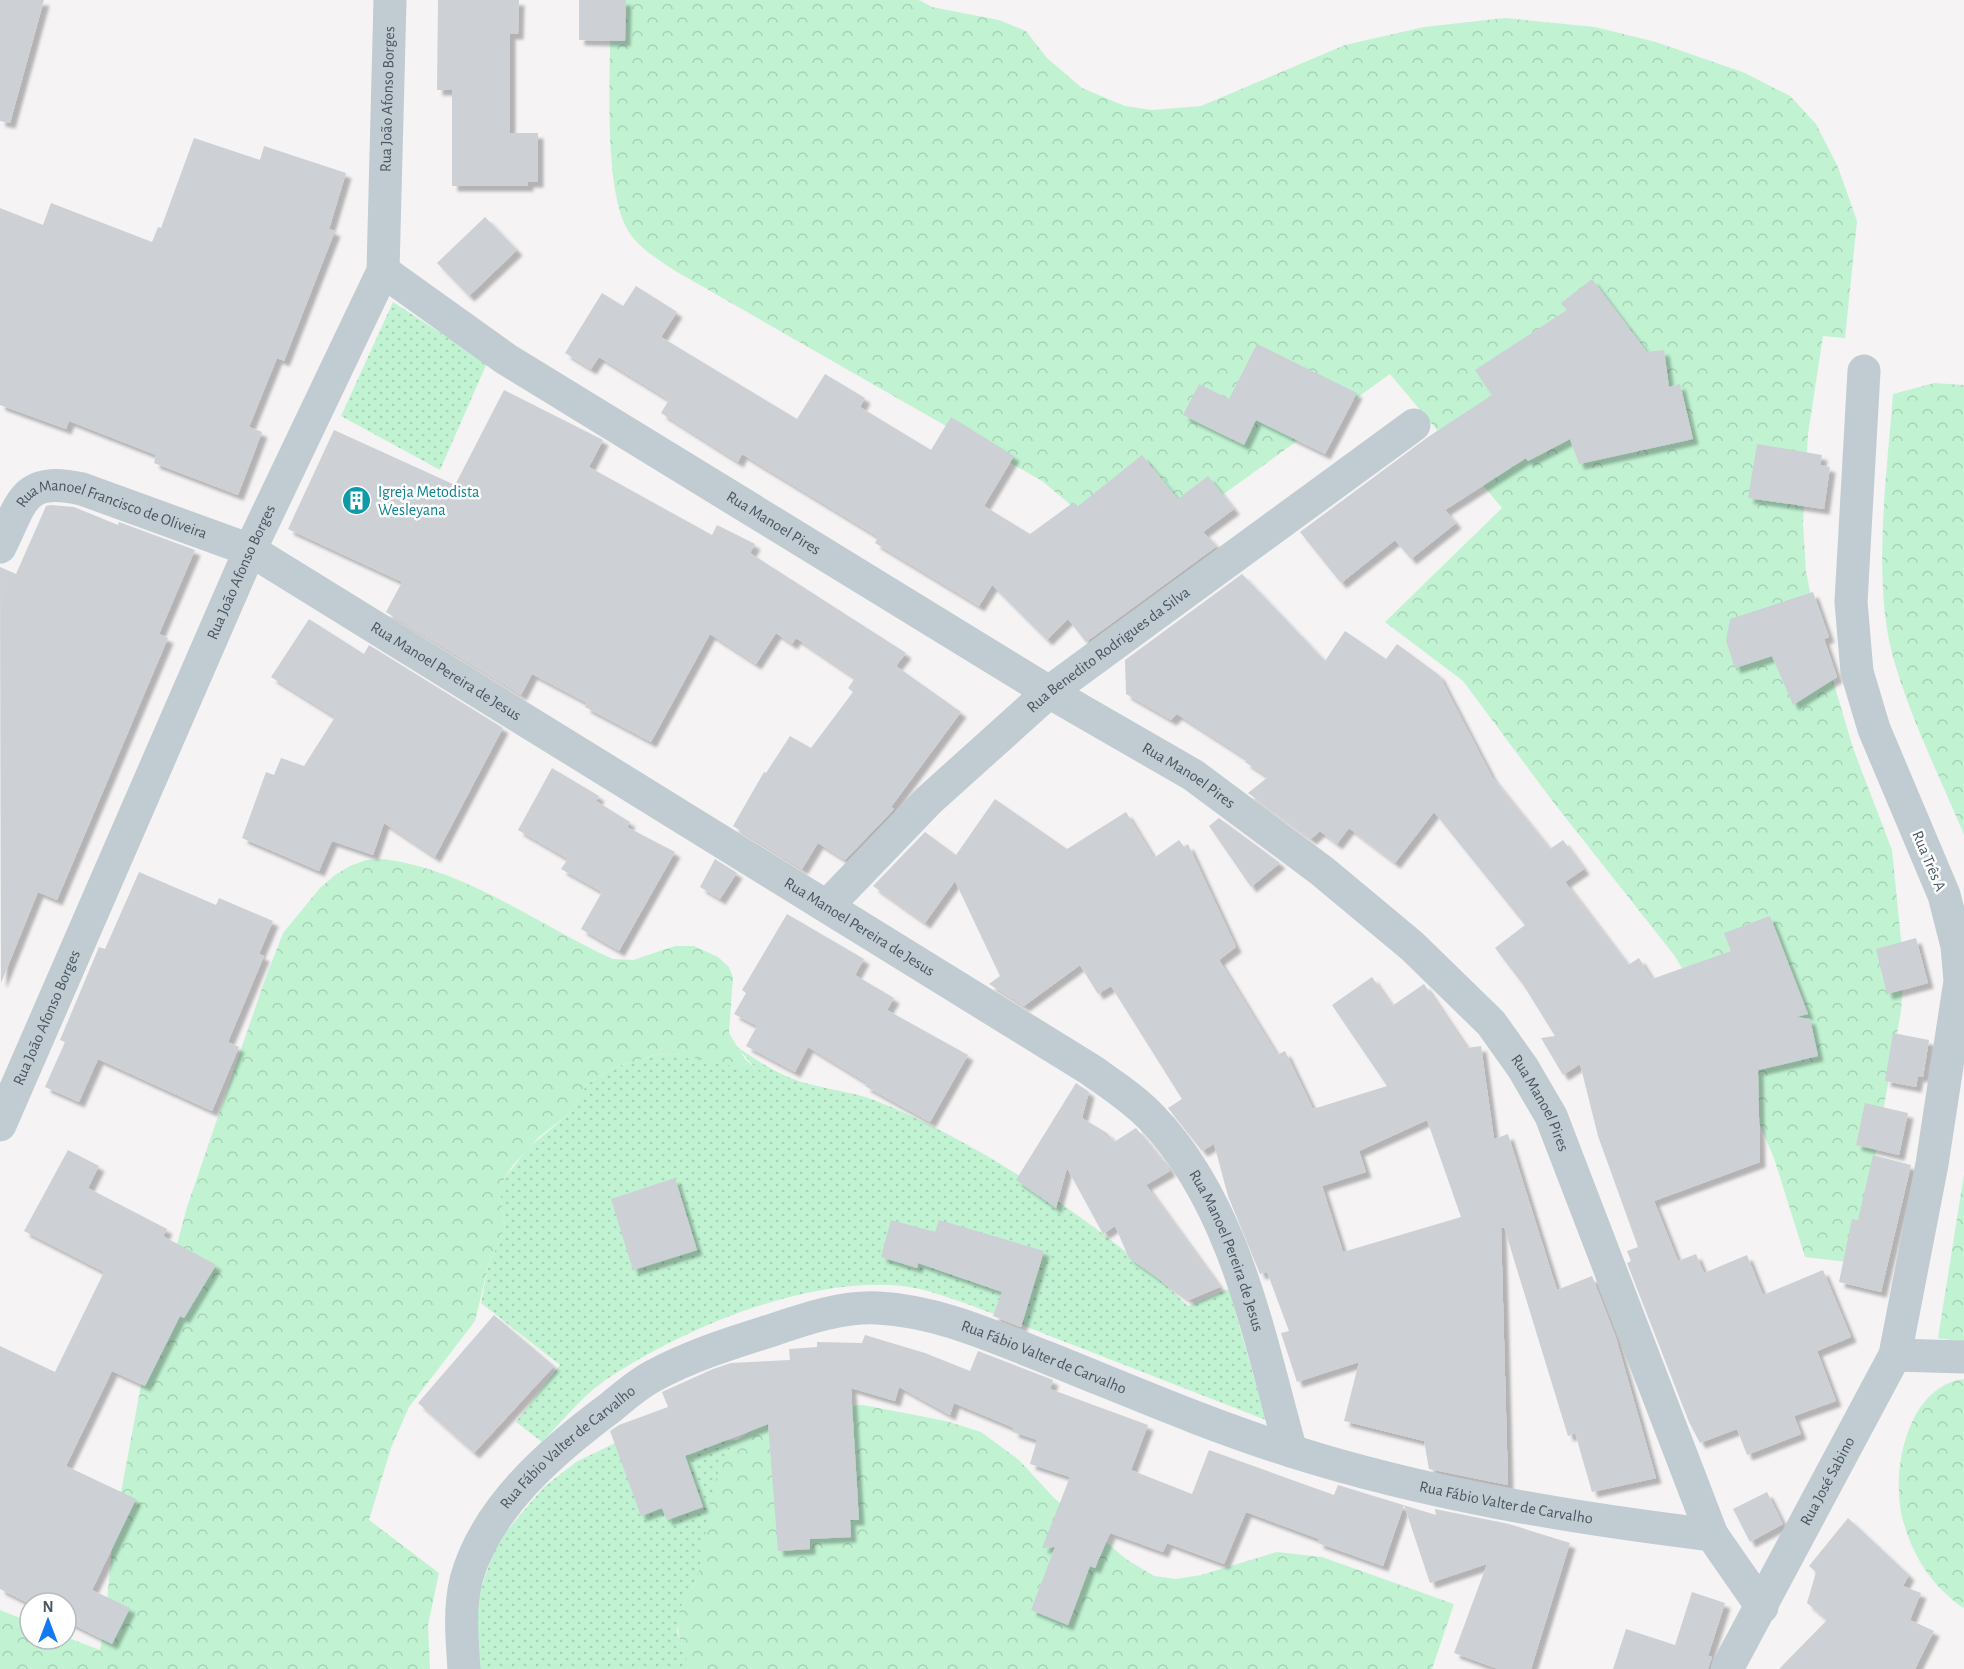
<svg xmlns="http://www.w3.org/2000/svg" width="1964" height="1669" font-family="'Alegreya Sans',sans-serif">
<defs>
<pattern id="grass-dots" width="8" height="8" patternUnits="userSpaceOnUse" patternTransform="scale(1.5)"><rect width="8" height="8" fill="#c1f3d3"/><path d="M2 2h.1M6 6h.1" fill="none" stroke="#a7d2b8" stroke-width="1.8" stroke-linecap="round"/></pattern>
<pattern id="forest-crowns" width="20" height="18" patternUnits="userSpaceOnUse" patternTransform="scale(1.5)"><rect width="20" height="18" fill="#c1f3d3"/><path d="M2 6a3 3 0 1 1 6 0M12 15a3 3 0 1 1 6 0" fill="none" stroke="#a7d2b8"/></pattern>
<filter id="shadow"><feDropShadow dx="5.5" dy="5.5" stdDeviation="1.5" flood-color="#0004"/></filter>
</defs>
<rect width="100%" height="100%" fill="#f5f3f3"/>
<g fill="url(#grass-dots)">
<path d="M393,302L487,363L440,470L341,416Z"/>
<path d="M736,1046C755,1059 776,1074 799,1081C823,1089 850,1091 874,1100C979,1141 1107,1228 1188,1306L1229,1289L1266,1420L973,1306C950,1298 927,1289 903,1286C807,1276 682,1328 604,1381C581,1397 562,1422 542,1442L516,1422L560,1365L481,1303L488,1267L505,1227L500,1194L504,1179L528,1148L570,1113L587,1084L615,1067L655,1055L675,1054L704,1058L758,1071Z"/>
<path d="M650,1437L738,1440L727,1453L718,1475L699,1575L685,1598L677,1631L691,1669H479L474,1608L497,1542L544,1487L576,1462L613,1444Z"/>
</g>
<g fill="url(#forest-crowns)">
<path d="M611,0H919L932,7L999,20L1026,31L1047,58L1082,88L1125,106L1152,110L1201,106L1345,45L1424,27L1505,18L1595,27L1656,42L1745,73L1790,96L1816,124L1838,167L1857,221L1845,338L1823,336L1808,434L1803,523L1806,571L1817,627L1853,748L1892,850L1904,969L1901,1011L1856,1263L1805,1257L1774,1158L1731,1057L1694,988L1674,955L1554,803L1463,681L1385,622L1502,508L1390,374L1135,558L1042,481L677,272C659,260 636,247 626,227C602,179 611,57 611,0Z"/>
<path d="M1934,383L1964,385V835C1940,777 1910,718 1893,657C1872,580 1887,474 1893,394Z"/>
<path d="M383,859C466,869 538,925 613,959L633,960L675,946H694L718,957L729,967L733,977L729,1033L745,1059L760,1072L675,1054L655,1055L615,1067L587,1084L570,1113L539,1137L513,1165L504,1179L500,1194L505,1227L488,1267L475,1321L409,1407L391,1448L369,1520L439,1573L428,1625L430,1669H0V1610L30,1622V1639H66V1637L100,1650L105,1625L113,1535L145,1364L187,1207L263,985L283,933L320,888L335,875L350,866L366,860Z"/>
<path d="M1964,1174V1342L1938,1338Z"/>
<path d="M1964,1379V1608C1957,1605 1952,1599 1946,1594C1925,1575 1912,1551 1904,1524C1889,1476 1906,1386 1964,1379Z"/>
<path d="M863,1405L946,1421L981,1432L1019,1460L1054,1498L1126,1559L1154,1576L1176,1579L1201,1575L1277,1552L1322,1557L1454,1604L1432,1669H691C679,1644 672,1620 686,1595C691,1587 698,1580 699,1571C706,1538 710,1480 728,1451C750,1417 825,1407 863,1405Z"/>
</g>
<g fill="#cdd0d5" fill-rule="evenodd" filter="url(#shadow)">
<path d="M0,0H44L10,123L0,121Z"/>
<path d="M438,0H519L518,34H510V133H538V182H528V186H452V90H437Z"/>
<path d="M579,0H626L625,41L579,40Z"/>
<path d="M194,138L260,160L264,146L346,173L329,229L335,231L284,361L277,358L249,427L262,432L238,495L154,463L156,455L69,421L66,429L0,405V208L43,225L51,203L152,242L158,227L161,228Z"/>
<path d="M485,217L517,250L469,296L437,263Z"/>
<path d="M1592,279L1647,352L1664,350L1669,387L1680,384L1693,439L1579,464L1570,439L1528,461L1526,458L1445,510L1456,523L1411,559L1395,540L1341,583L1300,532L1428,437L1492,395L1475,370L1567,310L1561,303Z"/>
<path d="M636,286L677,312L661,337L797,419L825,374L865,398L860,407L931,450L951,417L1014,456L984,506L1030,534L1074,502L1077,507L1142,455L1178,499L1208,476L1234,509L1203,532L1217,546L1086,642L1068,619L1047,640L992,585L979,606L875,543L878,537L742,454L738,462L661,413L669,400L599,357L591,369L565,353L602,293L623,306Z"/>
<path d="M1257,344L1357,393L1325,454L1256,420L1244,445L1183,415L1199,384L1229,399Z"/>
<path d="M504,390L603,440L589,467L712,535L717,525L755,544L750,553L906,653L896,666L961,712L891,807L894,809L845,860L818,843L802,869L733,826L764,772L766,773L790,736L811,748L853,692L848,688L855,678L796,638L792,644L776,633L756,664L710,634L651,742L585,707L587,703L532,674L521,695L386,612L402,582L288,529L334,430L455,485Z"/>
<path d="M1757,444L1822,455L1820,465L1830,467L1824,509L1748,498Z"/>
<path d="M50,505L74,507L118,525L119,522L195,550L159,634L168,638L57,900L38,892L1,983L0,567L16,574L46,506Z"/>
<path d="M1242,574L1325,661L1345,631L1386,659L1397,644L1439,675L1492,777L1550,849L1563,840L1584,869L1565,882L1628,965L1639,958L1652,979L1731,951L1724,933L1770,916L1808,1014L1796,1017L1810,1019L1818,1056L1758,1070L1760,1162L1654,1201L1678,1261L1696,1254L1704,1273L1747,1255L1763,1295L1823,1270L1851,1337L1817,1351L1836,1401L1794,1416L1801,1434L1747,1455L1737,1429L1700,1443L1689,1422L1627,1263L1631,1261L1627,1251L1638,1247L1598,1136L1580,1064L1563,1075L1541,1038L1555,1036L1524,986L1495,948L1525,925L1434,812L1395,863L1349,828L1337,844L1320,831L1311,839L1248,793L1268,777L1245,762L1247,759L1177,714L1171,720L1126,694L1125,660Z"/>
<path d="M1813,592L1829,637L1824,639L1837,677L1793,705L1772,656L1735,668L1726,641L1730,619Z"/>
<path d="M309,619L364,654L369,645L503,728L435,857L384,823L373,855L332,841L319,871L242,838L266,772L274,775L281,758L304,766L335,717L271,677Z"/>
<path d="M552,768L599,796L596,801L630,822L627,827L675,852L619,951L581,929L602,892L561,869L568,859L518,830Z"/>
<path d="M995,799L1067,849L1126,812L1154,858L1179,840L1184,847L1188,844L1236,947L1219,960L1277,1055L1285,1051L1313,1109L1387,1086L1332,1005L1372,977L1392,1006L1424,984L1467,1048L1481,1046L1494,1139L1508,1134L1557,1290L1592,1276L1616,1338L1656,1478L1592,1492L1575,1433L1568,1436L1504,1227L1501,1228L1508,1485L1429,1469L1424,1441L1344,1421L1359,1362L1297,1382L1281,1333L1289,1331L1267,1272L1260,1274L1228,1196L1214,1144L1202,1151L1168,1108L1182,1099L1111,986L1098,994L1080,965L1024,1006L989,984L1000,976L955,881L925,923L873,886L925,832L956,855ZM1427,1120L1461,1217L1343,1252L1322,1186L1366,1172L1359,1151Z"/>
<path d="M1219,818L1280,863L1251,887L1209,826Z"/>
<path d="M715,859L737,873L720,899L700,887Z"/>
<path d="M139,872L216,905L219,898L273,921L259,954L264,956L228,1042L239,1047L212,1111L98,1059L79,1102L45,1087L65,1042L60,1040L99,947L105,949Z"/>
<path d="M787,914L864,959L855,975L894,998L887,1010L968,1055L930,1122L865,1086L867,1083L808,1047L795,1072L746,1046L757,1026L734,1014L746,993L742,990Z"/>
<path d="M1916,938L1928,983L1887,994L1876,949Z"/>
<path d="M1893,1033L1929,1040L1923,1077L1918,1076L1916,1087L1885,1081Z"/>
<path d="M1076,1083L1089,1092L1082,1118L1107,1133L1114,1142L1136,1128L1166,1164L1170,1171L1146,1185L1220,1287L1189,1300L1129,1258L1115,1226L1103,1234L1067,1168L1056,1208L1016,1180Z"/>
<path d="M1865,1103L1908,1113L1899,1155L1856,1145Z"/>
<path d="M68,1150L99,1166L88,1188L167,1229L163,1236L216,1265L184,1318L180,1316L145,1386L112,1371L66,1466L136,1499L92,1590L130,1608L112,1644L66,1621V1603L30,1604L0,1589V1346L55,1372L104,1272L24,1231Z"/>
<path d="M1873,1155L1911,1165L1881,1292L1839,1282L1852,1219L1858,1220Z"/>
<path d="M675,1178L697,1250L633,1270L611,1199Z"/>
<path d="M891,1220L935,1232L939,1220L1044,1251L1021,1327L993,1316L1002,1292L918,1263L917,1268L881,1257Z"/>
<path d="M494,1315L554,1366L474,1453L418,1403Z"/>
<path d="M865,1335L925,1353L970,1371L978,1351L1053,1380L1050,1389L1148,1425L1131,1470L1192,1494L1209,1450L1334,1495L1338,1485L1436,1515L1435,1509L1509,1524L1570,1543L1531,1669H1498L1454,1653L1487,1564L1430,1583L1404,1505L1383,1566L1318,1543L1319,1539L1246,1512L1224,1564L1167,1543L1163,1552L1110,1533L1095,1568L1090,1566L1068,1625L1031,1610L1055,1547L1042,1548L1070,1477L1030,1464L1037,1440L1013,1432L1014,1428L954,1403L950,1415L899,1387L895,1401L851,1388L859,1520H850L851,1537L810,1539V1549L778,1551L768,1424L685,1456L703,1507L667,1520L662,1508L641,1516L610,1431L619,1425L668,1407L662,1392L713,1369L731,1363L790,1360L789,1349L817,1347V1342L862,1343Z"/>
<path d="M1767,1492L1783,1524L1750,1542L1733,1509Z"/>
<path d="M1848,1518L1909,1575L1903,1586L1921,1593L1910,1620L1934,1631L1915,1669H1779L1827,1620L1807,1603L1816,1572L1809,1566Z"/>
<path d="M1692,1592L1725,1603L1708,1656L1712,1657L1708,1669H1613L1626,1629L1675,1645Z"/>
</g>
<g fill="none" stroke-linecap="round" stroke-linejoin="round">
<g stroke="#c0cbd2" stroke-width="33">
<path id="s1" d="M383,271L506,359L1049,692L1193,775L1322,871L1412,946L1491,1023L1523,1068L1551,1116L1712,1535"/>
<path id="s2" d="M0,547C23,501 22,476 82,489L250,550L1091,1070C1112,1085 1134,1099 1152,1118C1236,1206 1259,1338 1291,1451"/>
<path id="s3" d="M828,905L928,801L1049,692L1414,425"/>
<path id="s4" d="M0,1125L250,550L383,271L390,0"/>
<path d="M1895,1355L1964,1357"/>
<path id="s5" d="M464,1669C462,1640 459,1609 466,1580C486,1507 552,1451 611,1407C624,1396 638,1384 653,1376C688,1357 725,1345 763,1333C800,1321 839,1306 878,1308C938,1311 994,1337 1048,1358C1128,1390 1208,1425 1291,1451C1426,1494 1571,1518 1712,1535L1762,1607"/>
<path id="s6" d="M1727,1669L1895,1355L1932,1164L1960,981L1957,946L1944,895L1874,729L1857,672L1851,602L1864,371"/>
</g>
</g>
<defs>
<symbol id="building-disc" viewBox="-11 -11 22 22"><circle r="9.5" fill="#0f9aa8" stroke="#fff"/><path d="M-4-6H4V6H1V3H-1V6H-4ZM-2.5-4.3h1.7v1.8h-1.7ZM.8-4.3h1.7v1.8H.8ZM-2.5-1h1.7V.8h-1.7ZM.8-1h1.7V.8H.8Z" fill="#fff"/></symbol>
</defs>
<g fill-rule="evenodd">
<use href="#building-disc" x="340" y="484" width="33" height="33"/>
</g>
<g text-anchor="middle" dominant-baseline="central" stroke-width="5" stroke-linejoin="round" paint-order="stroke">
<g font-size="16" fill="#495762" stroke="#fff">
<text stroke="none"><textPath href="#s4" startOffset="1108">Rua João Afonso Borges</textPath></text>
<text stroke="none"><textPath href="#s1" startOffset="465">Rua Manoel Pires</textPath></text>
<text stroke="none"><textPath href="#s2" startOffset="147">Rua Manoel Francisco de Oliveira</textPath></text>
<text stroke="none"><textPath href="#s4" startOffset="603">Rua João Afonso Borges</textPath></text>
<text stroke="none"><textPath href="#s3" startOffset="380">Rua Benedito Rodrigues da Silva</textPath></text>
<text stroke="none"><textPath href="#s2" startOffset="525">Rua Manoel Pereira de Jesus</textPath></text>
<text stroke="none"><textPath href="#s1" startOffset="951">Rua Manoel Pires</textPath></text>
<text transform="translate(1929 861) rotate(67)">Rua Três A</text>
<text stroke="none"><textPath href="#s2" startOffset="1011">Rua Manoel Pereira de Jesus</textPath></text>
<text stroke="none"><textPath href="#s4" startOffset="117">Rua João Afonso Borges</textPath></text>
<text stroke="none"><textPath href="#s1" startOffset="1437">Rua Manoel Pires</textPath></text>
<text stroke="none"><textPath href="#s2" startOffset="1515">Rua Manoel Pereira de Jesus</textPath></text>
<text stroke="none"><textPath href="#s5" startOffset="782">Rua Fábio Valter de Carvalho</textPath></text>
<text stroke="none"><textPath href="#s5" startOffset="260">Rua Fábio Valter de Carvalho</textPath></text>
<text stroke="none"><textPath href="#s6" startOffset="213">Rua José Sabino</textPath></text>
<text stroke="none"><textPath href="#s5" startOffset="1268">Rua Fábio Valter de Carvalho</textPath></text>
</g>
<g font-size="16" fill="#0d838f" stroke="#fff" text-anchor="start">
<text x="378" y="492">Igreja Metodista<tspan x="378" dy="18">Wesleyana</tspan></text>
</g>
</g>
<g transform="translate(48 1621)"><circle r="28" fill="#ffffff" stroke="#b6bcc0" stroke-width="1.5"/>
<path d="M0-4.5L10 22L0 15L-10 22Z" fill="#127af0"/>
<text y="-9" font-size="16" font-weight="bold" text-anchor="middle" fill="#495762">N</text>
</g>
</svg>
